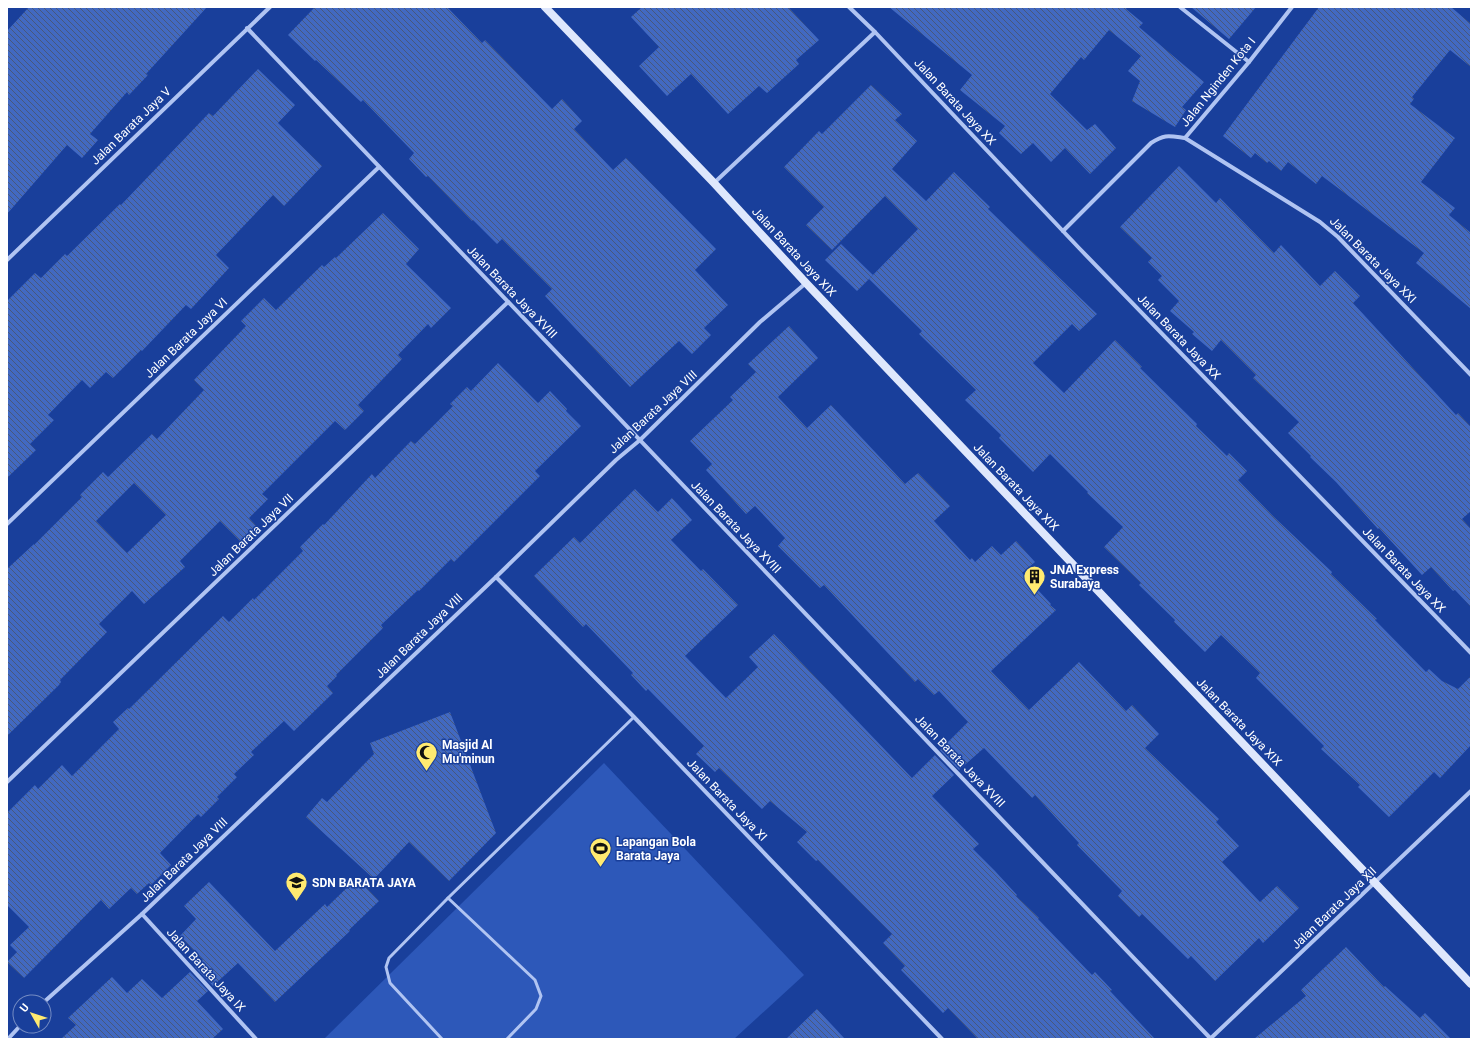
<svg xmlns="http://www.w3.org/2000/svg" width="1478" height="1046" font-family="Roboto,sans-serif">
<defs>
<pattern id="building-back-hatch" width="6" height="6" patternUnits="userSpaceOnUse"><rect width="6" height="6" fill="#4269c1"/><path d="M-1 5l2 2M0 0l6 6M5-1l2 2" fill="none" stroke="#48587b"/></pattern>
</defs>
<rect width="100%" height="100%" fill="#193f9b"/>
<path fill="#2d58b9" d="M604,763L804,975L734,1039H324Z"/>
<g fill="url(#building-back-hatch)" fill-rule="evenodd">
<path d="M29,7H207L146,74L148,75L129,95L127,92L90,134L98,140L82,158L67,145L7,214V31Z"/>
<path d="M315,7H447L482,43L485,40L552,109L562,99L582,121L574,129L613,170L626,158L716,249L695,270L728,305L704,328L711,335L692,354L679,341L630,387L545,296L552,289L502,239L497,244L473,220L472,221L428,176L426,177L409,159L414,153L363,100L361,102L316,60L315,61L288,35Z"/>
<path d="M642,7H788L819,40L796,60L799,64L767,93L759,86L728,114L691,74L667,96L639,66L659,47L631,17Z"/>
<path d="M889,7H1127L1126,9L1143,23L1139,27L1204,82L1182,107L1186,110L1175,127L1132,101L1140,81L1128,71L1141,56L1109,30L1084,60L1081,57L1050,94L1087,130L1095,124L1116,148L1090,174L1065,148L1051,162L1033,143L1021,154L999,133L1005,126L960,90L972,75Z"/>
<path d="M1191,7H1256L1229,39Z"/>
<path d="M1319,7H1451L1471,24V67L1450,50L1412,97L1414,99L1410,104L1455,138L1421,182L1455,208L1449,215L1471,233V309L1416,263L1424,253L1322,176L1316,184L1288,162L1281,171L1269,161L1267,163L1255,153L1251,158L1223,136Z"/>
<path d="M258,69L295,105L278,123L322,166L284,206L273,195L216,255L229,268L191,309L186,305L142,351L141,350L113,378L106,372L90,388L82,380L48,415L54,420L30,444L36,450L7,478V301L35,273L41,278L65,254L67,256L120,204L121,205L209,113L213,116Z"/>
<path d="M871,85L902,114L895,120L917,141L892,169L926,201L954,172L990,207L988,209L1097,314L1079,331L1072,324L1033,363L1064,393L1115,340L1142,367L1140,368L1197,424L1196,426L1227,456L1229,453L1247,471L1238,480L1274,517L1332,572L1331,574L1377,619L1375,620L1426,672L1429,669L1442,681L1458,689L1471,676V745L1440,778L1434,772L1389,817L1358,787L1360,785L1321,749L1324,746L1256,678L1260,673L1221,635L1205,652L1174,622L1175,620L1139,585L1141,583L1104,547L1123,527L1087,493L1088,492L1050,454L1033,472L999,438L1001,435L965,400L976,390L919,334L922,331L869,279L918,229L885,196L832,250L806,225L824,207L784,167L819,131L822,134Z"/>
<path d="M1179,166L1216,203L1220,198L1274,253L1281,245L1320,286L1335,271L1360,296L1353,303L1456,415L1458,413L1471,427V511L1462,519L1471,529V607L1455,590L1453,591L1431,567L1422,575L1379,528L1378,529L1336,482L1310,457L1311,456L1288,433L1299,422L1253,378L1256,375L1221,340L1212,351L1192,334L1194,332L1170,311L1179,301L1158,280L1162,276L1148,262L1152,258L1120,227Z"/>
<path d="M383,213L419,249L406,264L451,308L431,328L428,324L398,355L402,359L358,405L364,411L345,430L335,421L262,494L268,499L249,518L258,528L243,544L220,521L180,561L185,567L144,604L132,591L99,624L107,632L60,680L61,682L59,685L7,736V569L34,544V545L82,497L80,495L103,472L108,477L152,434L157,439L204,390L194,380L246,326L241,321L264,298L276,310L322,265L324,267L335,257L336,258ZM134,483L166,515L127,553L96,521Z"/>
<path d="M841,244L873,275L857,291L825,260Z"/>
<path d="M789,326L818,358L778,397L807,428L831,405L905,484L918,473L950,506L934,521L970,560L972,558L975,562L992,546L1001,555L1016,541L1035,562L1022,573L1051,604L1050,605L1056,610L991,671L1029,710L1079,662L1126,711L1132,705L1159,734L1145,748L1219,819L1216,822L1239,846L1222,862L1260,902L1277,886L1299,908L1263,943L1259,938L1215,981L1191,956L1188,959L1142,914L1139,917L1118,896L1122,891L1077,845L1079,843L1035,795L1032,798L984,748L959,770L940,750L968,722L939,691L934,695L918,679L915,682L824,585L820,588L778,546L785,538L755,506L746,514L706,470L712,464L690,441L733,400L730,397L756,372L748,364Z"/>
<path d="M498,363L538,403L550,391L567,409L566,411L581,426L535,471L540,476L454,562L451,559L419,591L418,590L381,625L383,628L336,675L337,676L327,686L333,693L294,731L284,721L251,752L254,755L234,774L237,777L217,797L219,799L201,817L198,814L160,853L171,865L151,885L149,883L137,894L131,888L109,909L101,900L24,978L7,962L17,952L10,945L29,927L7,905V813L35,785L38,789L62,765L72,776L119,729L113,722L128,708L129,709L223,616L229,622L253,598L254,600L303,551L300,547L323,524L324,525L372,474L375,478L411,441L415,444L453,406L450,404L467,387L471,391Z"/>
<path d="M635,489L658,512L672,498L692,520L671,540L701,571L703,569L738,605L685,656L726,698L758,667L749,657L774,634L912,778L935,755L954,775L932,796L979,844L973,849L995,871L1017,895L1016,896L1039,918L1038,919L1092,975L1095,972L1112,990L1110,991L1155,1039H978L948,1008L943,1013L901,970L905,966L883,943L892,934L818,860L816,861L797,842L807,832L770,801L762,809L719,768L715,772L696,754L704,746L648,689L646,691L631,675L633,673L586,624L583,627L534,576L574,537L580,543Z"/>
<path d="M450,712L496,833L449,881L409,842L374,879L306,817L322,798L327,802L374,754L370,743Z"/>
<path d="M357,878L379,901L349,930L350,931L275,1002L238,963L213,986L195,967L203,960L180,936L196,919L184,906L209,882L275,951L325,904L327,907Z"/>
<path d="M1346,947L1384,987L1385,986L1420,1018L1425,1013L1451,1039H1254L1306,996L1301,990Z"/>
<path d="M190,972L208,991L197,1001L223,1029L212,1039H61L76,1025L68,1018L112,977L127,993L142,979L162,998Z"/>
<path d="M817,1009L845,1039H786Z"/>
</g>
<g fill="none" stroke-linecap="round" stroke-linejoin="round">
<g stroke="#b0c4f2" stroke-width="3">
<path d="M448,898L535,980L541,996L536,1009L507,1039"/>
<path d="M442,1039L390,983L386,967L389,958L448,898L634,717"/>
</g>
<g stroke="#b0c4f2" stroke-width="4">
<path d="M849,7L875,32L1079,248L1471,653"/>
<path d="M1180,7L1249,62"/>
<path d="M247,28L1211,1039"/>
<path d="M1185,138L1320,222L1338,237L1471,375"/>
<path d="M714,183L875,32"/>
<path d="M1063,231L1151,143C1165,134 1169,136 1185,138L1249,62L1292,7"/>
<path d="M7,260L270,7"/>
<path d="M7,524L379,167"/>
<path d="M496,577L634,717L942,1039"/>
<path d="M7,782L508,302"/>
<path d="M142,914L256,1039"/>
<path d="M44,1002L142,914L496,577L616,460L640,440L760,322L806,283"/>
<path d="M8,1039L20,1026"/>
<path d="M1210,1039L1471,791"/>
</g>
<path stroke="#dee7fc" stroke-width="8" d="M545,7L714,183L806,283L1471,984"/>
</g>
<defs>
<symbol id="building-pin" viewBox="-11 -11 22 30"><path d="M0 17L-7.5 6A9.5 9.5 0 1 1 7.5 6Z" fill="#ffea70" stroke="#193f9b"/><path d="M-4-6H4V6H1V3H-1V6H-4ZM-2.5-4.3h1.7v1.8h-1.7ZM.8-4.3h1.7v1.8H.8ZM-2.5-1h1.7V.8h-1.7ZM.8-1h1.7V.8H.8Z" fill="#111"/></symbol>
<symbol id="mosque-pin" viewBox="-11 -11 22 30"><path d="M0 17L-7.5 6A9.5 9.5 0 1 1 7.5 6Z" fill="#ffea70" stroke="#193f9b"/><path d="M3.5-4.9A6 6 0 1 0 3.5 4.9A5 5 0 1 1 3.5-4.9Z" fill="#111"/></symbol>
<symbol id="stadium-pin" viewBox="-11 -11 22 30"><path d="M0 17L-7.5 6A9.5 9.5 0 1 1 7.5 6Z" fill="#ffea70" stroke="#193f9b"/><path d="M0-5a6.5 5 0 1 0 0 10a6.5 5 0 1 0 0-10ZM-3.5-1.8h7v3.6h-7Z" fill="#111"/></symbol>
<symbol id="school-pin" viewBox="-11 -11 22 30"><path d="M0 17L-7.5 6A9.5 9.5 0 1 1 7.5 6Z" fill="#ffea70" stroke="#193f9b"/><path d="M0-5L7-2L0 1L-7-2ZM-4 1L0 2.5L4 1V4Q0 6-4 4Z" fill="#111"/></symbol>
</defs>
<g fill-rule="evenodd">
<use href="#building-pin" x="1022" y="564" width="25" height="34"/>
<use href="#mosque-pin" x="414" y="740" width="25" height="34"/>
<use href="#stadium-pin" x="588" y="836" width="25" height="34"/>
<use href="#school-pin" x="284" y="870" width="25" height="34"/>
</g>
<g text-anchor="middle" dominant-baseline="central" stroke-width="3" stroke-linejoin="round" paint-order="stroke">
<g font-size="12" fill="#fff" stroke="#193f9b">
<text transform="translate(1218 82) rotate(-51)">Jalan Nginden Kota I</text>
<text transform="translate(955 102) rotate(47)">Jalan Barata Jaya XX</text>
<text transform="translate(131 126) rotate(-44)">Jalan Barata Jaya V</text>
<text transform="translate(794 252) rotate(47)">Jalan Barata Jaya XIX</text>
<text transform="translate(1373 260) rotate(45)">Jalan Barata Jaya XXI</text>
<text transform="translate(512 292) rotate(46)">Jalan Barata Jaya XVIII</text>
<text transform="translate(1179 337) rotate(46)">Jalan Barata Jaya XX</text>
<text transform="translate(186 338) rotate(-44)">Jalan Barata Jaya VI</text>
<text transform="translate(653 412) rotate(-43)">Jalan Barata Jaya VIII</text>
<text transform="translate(1016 487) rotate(46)">Jalan Barata Jaya XIX</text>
<text transform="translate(736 527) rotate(46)">Jalan Barata Jaya XVIII</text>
<text transform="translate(251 535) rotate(-44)">Jalan Barata Jaya VII</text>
<text transform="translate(1404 570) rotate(46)">Jalan Barata Jaya XX</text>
<text transform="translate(419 636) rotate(-44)">Jalan Barata Jaya VIII</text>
<text transform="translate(1239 722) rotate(46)">Jalan Barata Jaya XIX</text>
<text transform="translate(960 761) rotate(46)">Jalan Barata Jaya XVIII</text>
<text transform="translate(727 800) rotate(46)">Jalan Barata Jaya XI</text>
<text transform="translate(184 860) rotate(-44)">Jalan Barata Jaya VIII</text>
<text transform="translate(1334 908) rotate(-44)">Jalan Barata Jaya XII</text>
<text transform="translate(206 970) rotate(47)">Jalan Barata Jaya IX</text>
</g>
<g font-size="12" font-weight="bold" fill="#fff" stroke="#193f9b" text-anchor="start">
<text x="1050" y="570">JNA Express<tspan x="1050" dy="14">Surabaya</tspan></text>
<text x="442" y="745">Masjid Al<tspan x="442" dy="14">Mu'minun</tspan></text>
<text x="616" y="842">Lapangan Bola<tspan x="616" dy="14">Barata Jaya</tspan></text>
<text x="312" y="883">SDN BARATA JAYA</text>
</g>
</g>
<rect width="1478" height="1046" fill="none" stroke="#ffffff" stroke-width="16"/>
<g transform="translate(32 1014) rotate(309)"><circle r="19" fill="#193f9b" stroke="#758cc3"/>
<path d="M0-3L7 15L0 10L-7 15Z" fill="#ffea70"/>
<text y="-6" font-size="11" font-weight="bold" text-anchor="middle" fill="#ffffff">U</text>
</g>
</svg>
